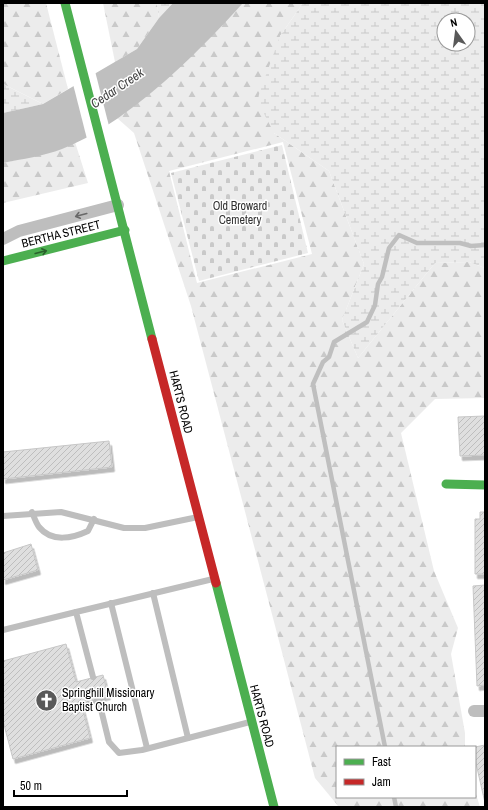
<svg xmlns="http://www.w3.org/2000/svg" width="488" height="810" font-family="'Archivo Narrow',sans-serif">
<defs>
<pattern id="forest-firs" width="22" height="20" patternUnits="userSpaceOnUse"><rect width="22" height="20" fill="#ececec"/><path d="M5 1l3.5 6h-7zM16 11l3.5 6h-7z" fill="#c9c9c9"/></pattern>
<pattern id="wetland-marsh" width="20" height="14" patternUnits="userSpaceOnUse"><rect width="20" height="14" fill="#ececec"/><path d="M1 5h8M5 5V1M11 12h8M15 12V8" fill="none" stroke="#c9c9c9"/></pattern>
<pattern id="cemetery-stones" width="16" height="16" patternUnits="userSpaceOnUse"><rect width="16" height="16" fill="#ececec"/><path d="M2 7V4a2 2 0 0 1 4 0v3zM10 15v-3a2 2 0 0 1 4 0v3z" fill="#c9c9c9"/></pattern>
<pattern id="building-hatch" width="6" height="6" patternUnits="userSpaceOnUse"><rect width="6" height="6" fill="#dfdfdf"/><path d="M-1 1l2-2M0 6l6-6M5 7l2-2" fill="none" stroke="#bebebe"/></pattern>
<filter id="shadow"><feDropShadow dx="2.5" dy="4.5" stdDeviation="0" flood-color="#0004"/></filter>
</defs>
<rect width="100%" height="100%" fill="#fff"/>
<g fill="url(#forest-firs)" fill-rule="evenodd">
<path d="M3,3H46L68,89L43,104L3,84Z"/>
<path d="M103,3H157L159,18L137,49L115,62Z"/>
<path d="M243,3H303L280,36L274,133L329,171L364,264L342,320L358,358L435,263L469,262L485,268V398L435,399L401,433L434,571L458,628L451,654L465,733V747H337V797H475V791L480,807H339L315,778L191,306L134,133L117,118L160,85ZM283,142L312,254L197,283L169,171Z"/>
<path d="M75,142L88,183L3,203V163L61,149Z"/>
</g>
<g fill="url(#wetland-marsh)" fill-rule="evenodd">
<path d="M157,3H173L159,18Z"/>
<path d="M303,3H485V268L469,262L435,263L358,358L342,320L364,264L329,171L274,133L257,100L280,36ZM444,20H468V44H444Z"/>
<path d="M3,84L43,104L3,113Z"/>
</g>
<path fill="url(#cemetery-stones)" d="M282,145L308,253L199,281L171,173Z"/>
<path fill="#bfbfbf" d="M173,3H243C197,54 127,124 62,149C44,156 22,159 3,163V113L43,104L137,49L159,18Z"/>
<path fill="#fff" d="M95,71L109,126L87,139L73,84Z"/>
<g fill="none" stroke-linecap="round" stroke-linejoin="round">
<g stroke="#bfbfbf" stroke-width="4.5">
<path d="M385,747L313,384L323,362L329,357L334,342L367,322L375,305L378,284L382,277L389,248L399,235L417,243H460L471,246L485,245"/>
<path d="M394,797L396,807"/>
</g>
</g>
<g fill="url(#building-hatch)" stroke="#c7c7c7" filter="url(#shadow)">
<path d="M485,416V455L460,456L458,417Z"/>
<path d="M109,441L112,467L3,479V452Z"/>
<path d="M480,512H485V574H475V519H480Z"/>
<path d="M31,544L38,570L3,580V553Z"/>
<path d="M485,585V685L477,686L473,586Z"/>
<path d="M66,644L76,682L103,675L108,695L81,702L90,738L13,759L3,721V661Z"/>
<path d="M485,745V803L475,759V747Z"/>
</g>
<g fill="none" stroke-linecap="round" stroke-linejoin="round">
<g stroke="#bebebe" stroke-width="6">
<path d="M32,512C34,517 36,523 39,527C52,543 73,538 88,531L94,519"/>
<path d="M3,516L61,512L124,528H145L198,517"/>
<path d="M153,593L188,738"/>
<path d="M111,603L147,748"/>
<path d="M3,630L76,612"/>
<path d="M93,677L76,612L213,579"/>
<path d="M98,697L109,742L119,753L142,750L250,722"/>
</g>
<g stroke="#bebebe" stroke-width="12">
<path d="M3,239L19,231L118,205"/>
<path d="M474,711H485"/>
</g>
<g stroke="#4caf50" stroke-width="9">
<path d="M65,3L152,339"/>
<path d="M3,261L125,230"/>
<path d="M446,484L485,485"/>
<path d="M216,583L274,807"/>
</g>
<path stroke="#c62828" stroke-width="9" d="M152,339L216,583"/>
</g>
<defs><path id="oneway-shaft" d="M-6 0H5M1.5-3L5.5 0L1.5 3" fill="none" stroke-width="1.6" stroke-linecap="round" stroke-linejoin="round"/></defs>
<use stroke="#686868" href="#oneway-shaft" transform="translate(81 215) rotate(165)"/>
<use stroke="#2a602c" href="#oneway-shaft" transform="translate(41 252) rotate(-14)"/>
<defs>
<symbol id="church-disc" viewBox="-11 -11 22 22"><circle r="9.5" fill="#595959" stroke="#fff"/><path d="M-1.2-6h2.4v3.5h3.3v2.4h-3.3V6h-2.4V-.1h-3.3v-2.4h3.3Z" fill="#fff"/></symbol>
</defs>
<g fill-rule="evenodd">
<use href="#church-disc" x="34" y="688" width="25" height="25"/>
</g>
<g text-anchor="middle" dominant-baseline="central" stroke-width="3" stroke-linejoin="round" paint-order="stroke">
<g font-size="12" fill="#333" stroke="#fff">
<text x="240" y="206">Old Broward<tspan x="240" dy="14">Cemetery</tspan></text>
</g>
<g font-size="12" fill="#000" stroke="#fff">
<text transform="translate(61 234) rotate(-14)">BERTHA STREET</text>
<text transform="translate(181 402) rotate(76)">HARTS ROAD</text>
<text transform="translate(262 716) rotate(75)">HARTS ROAD</text>
</g>
<g font-size="12" fill="#000" stroke="#fff" text-anchor="start">
<text x="62" y="693">Springhill Missionary<tspan x="62" dy="14">Baptist Church</tspan></text>
</g>
<g font-size="13" font-style="italic" fill="#444" stroke="#fff">
<text transform="translate(117 88) rotate(-34)">Cedar Creek</text>
</g>
</g>
<rect width="488" height="810" fill="none" stroke="#000000" stroke-width="8"/>
<rect x="336" y="746" width="140" height="52" fill="#ffffff" stroke="#999999"/>
<rect x="344" y="759" width="20" height="6" fill="#4caf50" stroke="#999999"/>
<text x="372" y="766" font-size="12" fill="#000000">Fast</text>
<rect x="344" y="779" width="20" height="6" fill="#c62828" stroke="#999999"/>
<text x="372" y="786" font-size="12" fill="#000000">Jam</text>
<g transform="translate(456 32) rotate(346)"><circle r="19" fill="#ffffff" stroke="#999999"/>
<path d="M0-3L7 15L0 10L-7 15Z" fill="#595959"/>
<text y="-6" font-size="11" font-weight="bold" text-anchor="middle" fill="#000000">N</text>
</g>
<path d="M14 790v6h113v-6" fill="none" stroke="#000000" stroke-width="2"/>
<text x="20" y="790" font-size="12" fill="#000000" stroke="#ffffff" stroke-width="3" paint-order="stroke">50 m</text>
</svg>
